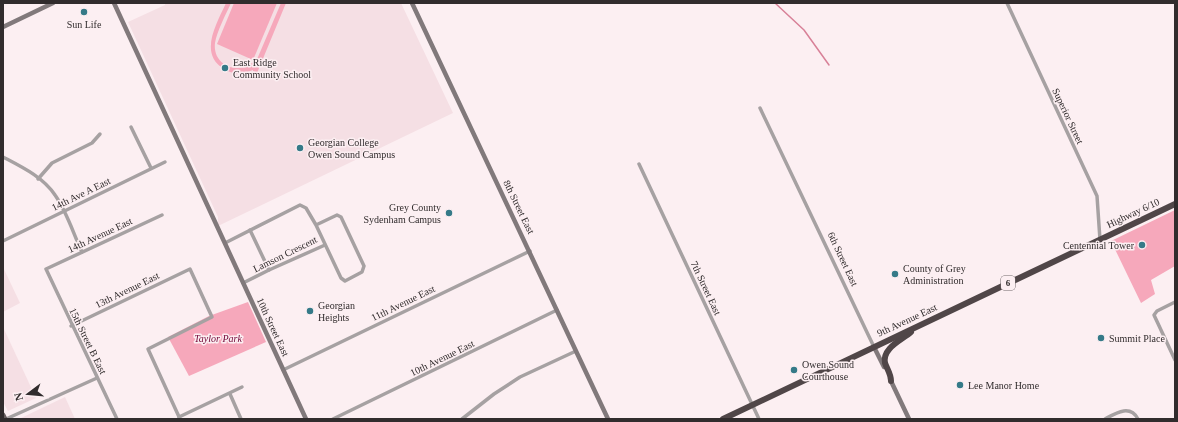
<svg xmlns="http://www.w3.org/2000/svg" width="1178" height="422" font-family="Georgia,serif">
<rect width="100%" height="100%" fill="#fceff2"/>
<g fill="#f5dfe4">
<path d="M165,3H401L453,113L218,226V217L128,22L165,5Z"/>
<path d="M3,267L20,303L3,312Z"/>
<path d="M3,327L36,398L8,411L3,402Z"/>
<path d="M65,397L75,419H19Z"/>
</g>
<g fill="#f6a8bb">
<path d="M226,3H231C226,14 217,31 215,43C212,68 244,77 258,57L281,3H286L257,73L253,71V70C243,74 233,75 224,69C198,54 217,23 226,3Z"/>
<path d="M234,3H277L253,60L217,44Z"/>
<path d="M1175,210V266L1151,280L1155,294L1141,303L1111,241Z"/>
<path d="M248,302L266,342L189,376L168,337L209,316Z"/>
</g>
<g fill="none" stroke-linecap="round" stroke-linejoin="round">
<path stroke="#d88198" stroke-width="1.5" d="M775,3L804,30L829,65"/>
<g stroke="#a6a1a2" stroke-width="3.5">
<path d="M1007,3L1097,196L1100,240"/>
<path d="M760,108L874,347"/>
<path d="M131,127L151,168"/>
<path d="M3,157C22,167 43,177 55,195C67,212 73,233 82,252"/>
<path d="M639,164L759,419"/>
<path d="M38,179L52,163L92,143L100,134"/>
<path d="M250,230L269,270"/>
<path d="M3,241L165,162"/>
<path d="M225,243L300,205L306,208L316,225L341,278L345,281L362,272L364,266L341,217L337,215L316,225"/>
<path d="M243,283L269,270L325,245"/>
<path d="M1175,302L1157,311L1154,315L1175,360"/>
<path d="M71,326L190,269L212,317L148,349L180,419"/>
<path d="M283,370L530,251"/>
<path d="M230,394L241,419"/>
<path d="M179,417L242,387"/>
<path d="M6,419L97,378"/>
<path d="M117,419L46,269L162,215"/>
<path d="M333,419L557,310"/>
<path d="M462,419L494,394L520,377L576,351"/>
<path d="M1105,419C1116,413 1130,404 1138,419"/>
</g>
<g stroke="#81797b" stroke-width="4.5">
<path d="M114,3L306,419"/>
<path d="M412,3L608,419"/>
<path d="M3,27L53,3"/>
<path d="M874,347L884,367"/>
<path d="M890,379L909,419"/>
</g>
<path stroke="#675e5f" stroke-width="5" d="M3,415L5,419"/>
<g stroke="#504648" stroke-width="6">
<path d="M891,381C891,374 887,369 885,363C882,348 902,340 911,332"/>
<path d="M723,419L1175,204"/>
</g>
</g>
<g fill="#357a88" stroke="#fceff2" stroke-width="1.5">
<circle cx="84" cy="12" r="4"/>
<circle cx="225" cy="68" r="4"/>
<circle cx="300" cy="148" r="4"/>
<circle cx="449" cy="213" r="4"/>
<circle cx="1142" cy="245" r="4"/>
<circle cx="895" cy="274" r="4"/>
<circle cx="310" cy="311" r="4"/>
<circle cx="1101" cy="338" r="4"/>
<circle cx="794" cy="370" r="4"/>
<circle cx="960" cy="385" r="4"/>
</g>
<g text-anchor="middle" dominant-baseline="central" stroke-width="3" stroke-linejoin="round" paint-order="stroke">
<rect fill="#fceff2" stroke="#6e6668" stroke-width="1" x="1001" y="276" width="14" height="14" rx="3"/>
<g font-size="9" font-weight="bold" fill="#312c2d">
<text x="1008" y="283">6</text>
</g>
<g font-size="10" fill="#312c2d" stroke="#fceff2" text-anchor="start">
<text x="84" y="24" text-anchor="middle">Sun Life</text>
<text x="233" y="62">East Ridge<tspan x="233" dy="12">Community School</tspan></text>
<text x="308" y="142">Georgian College<tspan x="308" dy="12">Owen Sound Campus</tspan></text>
<text x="441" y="207" text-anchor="end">Grey County<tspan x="441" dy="12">Sydenham Campus</tspan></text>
<text x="1134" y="245" text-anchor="end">Centennial Tower</text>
<text x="903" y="268">County of Grey<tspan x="903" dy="12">Administration</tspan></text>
<text x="318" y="305">Georgian<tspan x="318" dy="12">Heights</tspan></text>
<text x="1109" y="338">Summit Place</text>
<text x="802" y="364">Owen Sound<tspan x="802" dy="12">Courthouse</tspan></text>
<text x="968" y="385">Lee Manor Home</text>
</g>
<g font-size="10" fill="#312c2d" stroke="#fceff2">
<text transform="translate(1068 116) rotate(65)">Superior Street</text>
<text transform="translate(81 194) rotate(-26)">14th Ave A East</text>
<text transform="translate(519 207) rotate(64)">8th Street East</text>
<text transform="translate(1133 213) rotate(-25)">Highway 6/10</text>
<text transform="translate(100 235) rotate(-25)">14th Avenue East</text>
<text transform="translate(285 254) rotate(-26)">Lamson Crescent</text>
<text transform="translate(843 259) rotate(65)">6th Street East</text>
<text transform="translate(706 288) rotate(65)">7th Street East</text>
<text transform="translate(127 290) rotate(-26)">13th Avenue East</text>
<text transform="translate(403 303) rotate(-26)">11th Avenue East</text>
<text transform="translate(907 320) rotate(-25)">9th Avenue East</text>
<text transform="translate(273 327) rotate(65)">10th Street East</text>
<text transform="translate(88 341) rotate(64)">15th Street B East</text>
<text transform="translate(442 358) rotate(-26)">10th Avenue East</text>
</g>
<g font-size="10" font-style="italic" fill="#700234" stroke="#fceff2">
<text x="218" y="338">Taylor Park</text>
</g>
</g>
<rect width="1178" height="422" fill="none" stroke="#312c2d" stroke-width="8"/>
<g transform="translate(28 394) rotate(254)" stroke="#fceff2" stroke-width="3" paint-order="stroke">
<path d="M0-3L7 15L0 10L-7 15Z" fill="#312c2d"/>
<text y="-6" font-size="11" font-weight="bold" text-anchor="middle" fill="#312c2d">N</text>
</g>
</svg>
